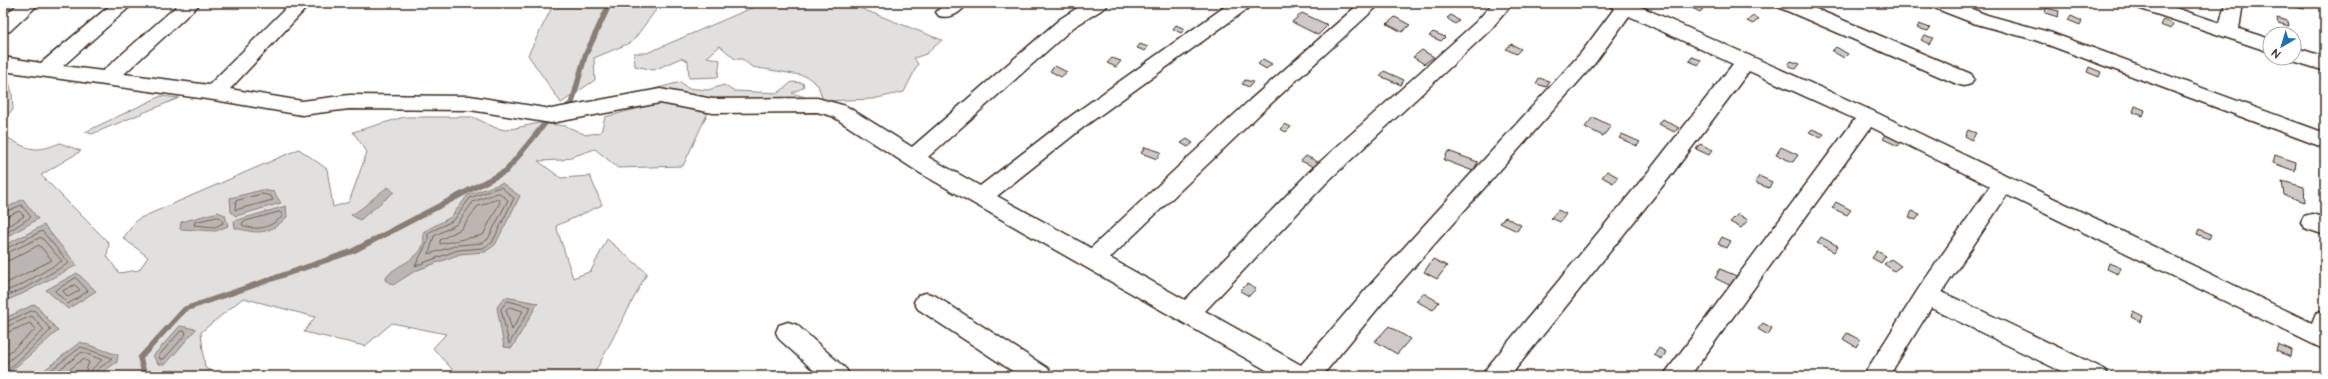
<svg xmlns="http://www.w3.org/2000/svg" width="2328" height="379" font-family="'Architects Daughter',sans-serif">
<rect width="100%" height="100%" fill="#fff"/>
<filter id="ink" filterUnits="userSpaceOnUse"><feTurbulence type="fractalNoise" baseFrequency=".025" numOctaves="2"/><feDisplacementMap in="SourceGraphic" scale="8" xChannelSelector="R" yChannelSelector="G"/><feConvolveMatrix kernelMatrix="1 2 1 2 8 2 1 2 1" color-interpolation-filters="sRGB"/></filter>
<g filter="url(#ink)">
<g fill="#e2e0de" stroke="#8e857e">
<path d="M554,3H661L632,42L594,58L595,80L561,103L528,55Z"/>
<path d="M763,3H853L852,5L942,40L926,54L914,58L918,64L904,92L873,99L823,101L818,85L806,76L752,67L742,59H735L720,46L707,57L720,60L718,77L689,78L688,61L681,58L654,70L635,66L634,53H647Z"/>
<path d="M3,75H7L12,93L13,110L3,117Z"/>
<path d="M681,82L687,88L708,90L724,85L733,91L778,93L792,82L803,83L804,87L792,93L805,97L804,101L714,103L654,89Z"/>
<path d="M161,96L179,98L92,134L85,132Z"/>
<path d="M671,100L709,110L683,166L618,168L595,149L562,160L538,161L561,178L590,176L602,205L556,226L573,278L591,271L607,239L647,273L593,376H458L433,348L446,334L392,323L365,346L304,332L315,317L243,298L201,332L205,368L222,376H3V135C27,149 34,154 60,143L81,151L41,175L109,243L107,256L119,273L139,270L148,257L123,238L138,219L299,149L327,169L333,207L349,202L367,152L353,132L404,117H473L496,128L506,130L539,123L566,126L586,135L601,132L605,117Z"/>
</g>
<g fill="#bcb6b3" stroke="#887e77">
<path d="M502,183L520,196L495,245L485,252L460,254L415,271L393,285L385,280C393,262 430,261 423,232L451,217L468,195Z"/>
<path d="M388,187L394,192L360,220L351,215C366,207 374,196 388,187Z"/>
<path d="M262,190L274,192L281,203L236,216L231,212L230,198Z"/>
<path d="M23,199L38,219L3,239V210Z"/>
<path d="M286,206L287,217C269,235 259,234 235,228L234,221Z"/>
<path d="M218,212L225,215L228,226L216,231L180,229L181,222Z"/>
<path d="M44,225L77,265L24,293L3,302V246Z"/>
<path d="M77,273L96,291L68,309L46,290Z"/>
<path d="M505,297L538,303L512,348L504,347L497,307Z"/>
<path d="M35,304L58,331L5,376L3,319Z"/>
<path d="M180,326L196,329L166,364H158L153,356Z"/>
<path d="M80,342L118,355L117,362L97,376H37Z"/>
</g>
<g fill="none" stroke-linecap="round" stroke-linejoin="round">
<g stroke="#6f625a" stroke-width="1">
<path d="M501,187L514,198L492,243L483,248L458,250L415,266L428,241V233L454,220L470,198Z"/>
<path d="M499,193L508,200L488,239L482,243L458,245L429,254L434,236L457,224L473,202Z"/>
<path d="M262,194L271,196L273,200L235,210L236,201Z"/>
<path d="M498,199L500,202L483,235L440,244V240L461,229L477,207Z"/>
<path d="M280,212L283,216C271,227 257,232 242,225L243,222Z"/>
<path d="M3,213L21,205L31,217L3,235"/>
<path d="M218,217L221,218L223,223L215,227L194,225L195,222Z"/>
<path d="M3,218L19,211L24,216L3,230"/>
<path d="M3,250L42,231L69,263L23,289L3,297"/>
<path d="M3,255L41,237L62,261L21,285L3,292"/>
<path d="M3,261L10,260L39,245L52,260L3,285"/>
<path d="M76,278L88,291L68,304L55,291Z"/>
<path d="M75,285L80,290L68,297L63,291Z"/>
<path d="M508,301L531,307L509,344L501,309Z"/>
<path d="M510,307L523,311L512,330L506,310Z"/>
<path d="M3,323L34,310L51,330L3,375"/>
<path d="M3,328L32,316L44,330L3,366"/>
<path d="M181,331H185L186,334L164,359H160L159,356Z"/>
<path d="M3,334L30,323L36,329L3,358"/>
<path d="M43,376L81,347L112,358L96,371L95,376"/>
<path d="M51,376L82,352L102,360L92,369L90,376"/>
<path d="M61,376L83,359L89,362L84,376"/>
</g>
<g stroke="#887e77" stroke-width="5.5">
<path d="M562,110L572,103L585,56L610,3"/>
<path d="M145,376L140,358L185,309L353,251L506,171L551,116"/>
</g>
</g>
<g fill="#cfcac7" stroke="#3b2a1e">
<path d="M2293,3H2303L2304,9L2294,7Z"/>
<path d="M1696,5L1703,9L1700,12L1692,8Z"/>
<path d="M2046,8L2059,11L2058,17L2045,13Z"/>
<path d="M1302,13L1328,25L1318,35L1292,22Z"/>
<path d="M1451,15L1459,21L1455,24L1447,18Z"/>
<path d="M1753,16L1759,19L1753,24L1747,21Z"/>
<path d="M2071,16L2082,21L2080,25L2068,20Z"/>
<path d="M1395,17L1410,25L1402,32L1387,24Z"/>
<path d="M2277,18L2288,21L2289,26L2278,23Z"/>
<path d="M2163,20L2173,24L2171,29L2160,25Z"/>
<path d="M1919,24L1930,28L1928,31L1917,28Z"/>
<path d="M1176,25L1185,29L1181,33L1173,29Z"/>
<path d="M1433,32L1445,37L1441,41L1429,36Z"/>
<path d="M1925,35L1933,38L1929,44L1921,40Z"/>
<path d="M1140,44L1148,47L1145,51L1137,48Z"/>
<path d="M1511,44L1521,49L1516,54L1506,49Z"/>
<path d="M1836,47L1848,54L1844,58L1832,51Z"/>
<path d="M1422,50L1434,57L1424,64L1413,57Z"/>
<path d="M1692,57L1701,60L1699,65L1689,61Z"/>
<path d="M1112,58L1121,61L1116,67L1107,63Z"/>
<path d="M1263,59L1272,64L1266,69L1258,64Z"/>
<path d="M1791,61L1800,64L1796,69L1788,65Z"/>
<path d="M1055,66L1067,72L1061,77L1050,71Z"/>
<path d="M2089,67L2101,72L2099,77L2087,72Z"/>
<path d="M1384,71L1404,80L1401,85L1380,76Z"/>
<path d="M1539,78L1549,81L1547,87L1536,84Z"/>
<path d="M1245,80L1253,82L1249,87L1242,84Z"/>
<path d="M2135,106L2145,110L2143,116L2133,112Z"/>
<path d="M1593,117L1611,126L1603,136L1585,127Z"/>
<path d="M1663,119L1679,128L1674,132L1659,124Z"/>
<path d="M1285,124L1291,127L1286,132L1280,129Z"/>
<path d="M1812,129L1824,134L1821,138L1809,132Z"/>
<path d="M1968,130L1976,133L1972,140L1965,136Z"/>
<path d="M1622,134L1640,142L1637,146L1619,138Z"/>
<path d="M1886,135L1901,142L1898,146L1883,139Z"/>
<path d="M1187,139L1193,143L1188,147L1181,143Z"/>
<path d="M1700,144L1713,150L1709,155L1696,149Z"/>
<path d="M1145,147L1161,152L1157,159L1141,153Z"/>
<path d="M1781,147L1798,155L1793,162L1776,155Z"/>
<path d="M1448,151L1478,162L1473,171L1444,160Z"/>
<path d="M2275,155L2296,162L2295,171L2273,163Z"/>
<path d="M1306,156L1318,162L1314,167L1301,161Z"/>
<path d="M1607,171L1618,177L1613,183L1602,177Z"/>
<path d="M1759,176L1772,182L1769,188L1755,183Z"/>
<path d="M2282,181L2304,187L2305,202L2284,195Z"/>
<path d="M1836,202L1851,210L1847,215L1832,208Z"/>
<path d="M1558,210L1566,214L1560,222L1551,218Z"/>
<path d="M1912,211L1920,214L1916,220L1909,217Z"/>
<path d="M1738,214L1748,220L1741,228L1730,222Z"/>
<path d="M1505,217L1521,225L1517,231L1500,223Z"/>
<path d="M2199,229L2211,234L2209,239L2197,234Z"/>
<path d="M1722,237L1731,241L1727,248L1718,244Z"/>
<path d="M1821,237L1838,246L1834,252L1817,243Z"/>
<path d="M1877,251L1886,256L1881,263L1872,258Z"/>
<path d="M1433,259L1447,266L1437,279L1424,272Z"/>
<path d="M1891,259L1901,266L1894,271L1884,264Z"/>
<path d="M2109,263L2121,268L2118,274L2107,269Z"/>
<path d="M1720,269L1739,277L1733,287L1715,278Z"/>
<path d="M1247,284L1256,289L1249,296L1240,291Z"/>
<path d="M1423,293L1439,302L1433,310L1416,301Z"/>
<path d="M2133,311L2143,316L2141,322L2131,317Z"/>
<path d="M1763,323L1772,328L1768,335L1758,329Z"/>
<path d="M1389,326L1410,339L1397,354L1375,341Z"/>
<path d="M1847,333L1860,340L1856,347L1843,339Z"/>
<path d="M2278,344L2292,350L2291,357L2276,351Z"/>
<path d="M1659,348L1666,352L1662,359L1654,355Z"/>
<path d="M2150,370L2159,374V376H2147Z"/>
</g>
<g fill="none" stroke-linecap="round" stroke-linejoin="round">
<defs>
<g id="minor">
<path d="M19,3H40L10,31L3,33V17Z"/>
<path d="M113,3H134L63,66L103,71L180,3H201L124,74L209,85L291,3H311L230,89L302,101L349,95L470,96L551,109L660,89L713,99L817,98L846,106L912,147L1060,19L1085,3H1108L1106,7L1074,27L928,157L980,186L1071,116L1230,3H1252L1250,7L1085,126L997,196L1091,248L1250,100L1360,3H1381L1264,110L1110,258L1185,300L1311,170L1476,22L1493,3H1513L1490,30L1327,182L1205,311L1301,365L1368,287L1581,53L1614,9L1607,3H1638L1637,5L1875,112L2312,323L2316,313L2325,310V350L2007,195L1942,292L2104,369L2108,376H2071L1931,308L1889,376H1863L1919,288L1990,186L1871,127L1690,376H1663L1855,119L1749,71L1669,178L1510,376H1482L1486,369L1653,166L1733,64L1629,16L1595,63L1384,301L1322,376H1277L920,173L832,116L817,112L713,113L660,103L551,123L470,110L349,109L302,115L214,100L3,71V57L41,63Z"/>
<path d="M946,3H967C961,13 951,19 939,16L936,12Z"/>
<path d="M1776,3H1802L1971,74L1974,79L1971,84L1964,86L1957,84L1778,7Z"/>
<path d="M1930,3H1957L1987,15L2049,32L2325,133V148L2035,40L1973,23L1932,7Z"/>
<path d="M2133,3H2161L2220,23L2225,3H2243L2239,29L2270,39V52L2135,7Z"/>
<path d="M2294,47L2325,57V71L2287,59L2294,58Z"/>
<path d="M2312,214L2325,218V235L2304,228L2301,222L2304,216Z"/>
<path d="M926,293L934,295L1049,369L1053,376H1020L918,309L914,302L918,295Z"/>
<path d="M788,322L797,325L846,369L850,376H820L779,339L776,332L779,325Z"/>
</g>
</defs>
<use href="#minor" stroke="#3b2a1e" stroke-width="3"/>
<use href="#minor" fill="#fff" fill-rule="evenodd"/>
</g>
</g>
<rect width="2328" height="379" fill="none" stroke="#fff" stroke-width="16"/>
<rect x="8" y="8" width="2312" height="363" fill="none" stroke="#3b2a1e" stroke-width="1.5" filter="url(#ink)"/>
<g transform="translate(2282 46) rotate(218)"><circle r="19" fill="#ffffff" stroke="#b1aaa5"/>
<path d="M0-3L7 15L0 10L-7 15Z" fill="#1f6fb2"/>
<text y="-6" font-size="11" font-weight="bold" text-anchor="middle" fill="#3b2a1e">N</text>
</g>
</svg>
